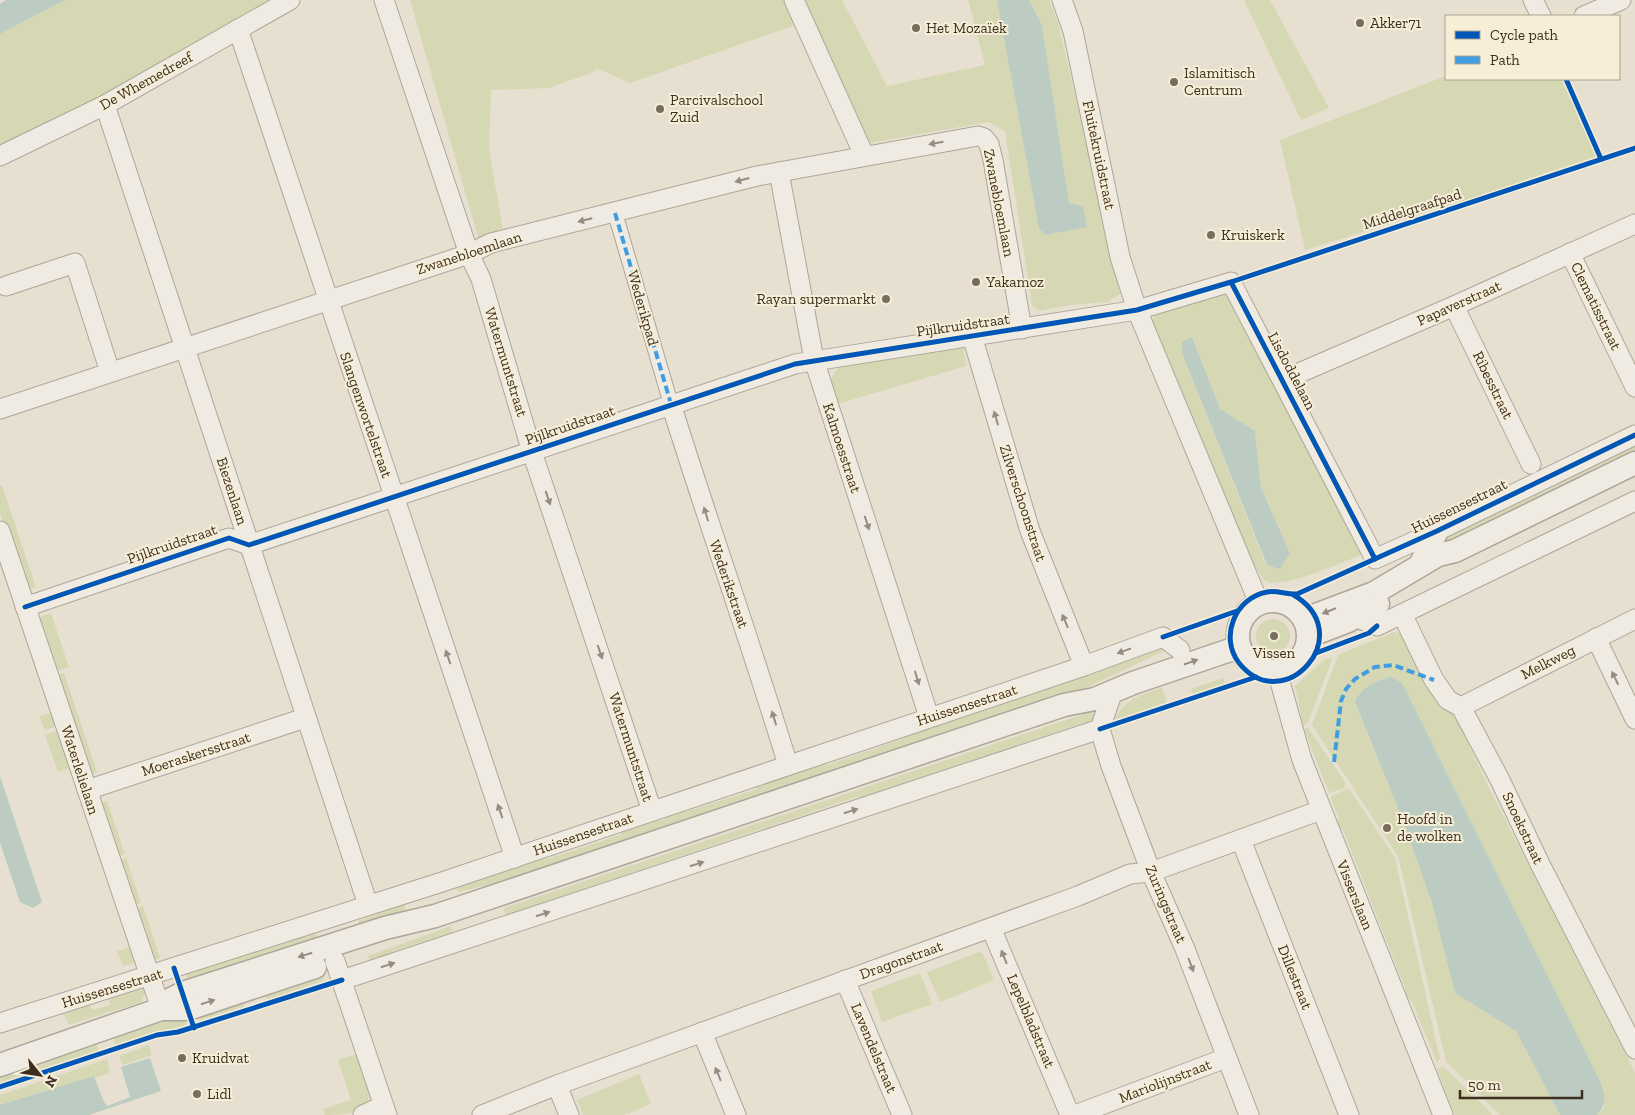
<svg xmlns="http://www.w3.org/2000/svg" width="1635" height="1115" font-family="'Zilla Slab',serif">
<rect width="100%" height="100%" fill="#e7e0d1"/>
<g fill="#d6d7b3" fill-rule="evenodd">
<path d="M65,0H274L104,96L0,148V34Z"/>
<path d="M410,0H787L798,24L630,83L596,68V71L549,88L491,90L489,149L504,237L480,244Z"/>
<path d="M803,0H842L887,86L985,65L968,0H997L1039,229L1046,235L1087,227L1069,204L1042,25L1029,0H1049L1058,23L1099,197L1120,294L1108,302L1070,305L1038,311L1032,305L1005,131L988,122L864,144Z"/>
<path d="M1244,0H1270L1329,108L1301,120Z"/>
<path d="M1446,76V79H1563L1600,159L1305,250L1280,140Z"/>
<path d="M1215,294L1229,295L1363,554C1345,561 1282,590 1266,581C1261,578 1258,570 1255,565L1251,567L1151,322L1159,308ZM1192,337L1220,409L1255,431L1261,488L1290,553L1280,568L1266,565L1182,353V342Z"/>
<path d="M963,347L966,366L837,404C830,387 826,382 839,367Z"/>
<path d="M1635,444V455L1436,551L1439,539Z"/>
<path d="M2,485L36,587L30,589L22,579L0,513V486Z"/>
<path d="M51,613L69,667L54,672L37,618Z"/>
<circle cx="1273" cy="636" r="17"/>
<path d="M1394,632L1404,634L1454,713L1489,788L1635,1073V1115H1597L1604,1108L1601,1083L1402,683L1392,677L1355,703L1402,818L1432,903L1455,993L1516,1031L1560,1115H1500L1446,1061L1398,856L1312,725L1338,655Z"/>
<path d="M1165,647L1168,649L1084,689L532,875L458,892L455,884L540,856L548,859L622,834L626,826L658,816L660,821L664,820L663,814L678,809L685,812L757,789L760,782L821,762L827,765L903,739L907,733Z"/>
<path d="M1333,657L1308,722L1303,726L1295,686L1324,660Z"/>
<path d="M64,673L97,772L90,775L55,675Z"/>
<path d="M1223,678L1225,684L1193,694L1191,689Z"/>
<path d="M1162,688L1167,702L1118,720L1116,718C1124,699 1144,694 1162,688Z"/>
<path d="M1102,708L1098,721L1088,726L1083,723L862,797H856L516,912L512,918L507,920L504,908Z"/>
<path d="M52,713L58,726L45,730L39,716Z"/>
<path d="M1308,728L1345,782V788L1329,793L1306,734L1304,729Z"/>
<path d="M59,730L70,768L58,772L45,735Z"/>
<path d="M1347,789L1350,790L1395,858L1440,1059L1437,1063L1411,999L1403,996L1406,990L1343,830L1336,825L1339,818L1330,797Z"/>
<path d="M107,801L125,854L116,857L98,803Z"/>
<path d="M126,858L141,903L133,906L117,861Z"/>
<path d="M404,904L405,910L361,931L358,921Z"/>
<path d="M143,906L160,958L151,962L134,910Z"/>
<path d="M451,926L455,936L448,934L393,951L389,959L372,965L368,956Z"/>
<path d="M315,930L319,943L190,987L185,972Z"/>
<path d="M131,947L137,962L123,966L117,951Z"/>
<path d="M979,952L983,954L994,980L940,1002L927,972Z"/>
<path d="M324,972L326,973L322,981L269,999L256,991Z"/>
<path d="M920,973L932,1004L882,1022L871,991Z"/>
<path d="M142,987L146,991L141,1002L69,1025L62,1011L89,1002L92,1010L110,1005L108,997Z"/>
<path d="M240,995L244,1007L200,1020L197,1011Z"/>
<path d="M183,1015L186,1025L116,1045L113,1038Z"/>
<path d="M96,1044L99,1051L0,1084V1077Z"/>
<path d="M149,1045L152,1055L123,1065L119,1056Z"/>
<path d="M357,1054C372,1097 383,1115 325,1115L323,1109L351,1100L338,1060Z"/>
<path d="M107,1059L110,1073L95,1078L94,1076L0,1105V1095Z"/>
<path d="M1443,1066L1493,1115H1455L1437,1069Z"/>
<path d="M639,1074L651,1104L624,1115H583L577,1100Z"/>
</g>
<g fill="#bcccc2">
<path d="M6,0H65L0,34V4Z"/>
<path d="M997,0H1029L1042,25L1069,203L1083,206L1087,227L1046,235L1039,229Z"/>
<path d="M1192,337L1220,409L1255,431L1261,488L1290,553L1280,569L1267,565L1182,353V342Z"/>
<path d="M1392,677L1402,683L1601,1083C1605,1097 1607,1104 1597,1115H1560L1516,1031L1455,993L1432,903L1402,818L1355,702C1361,687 1377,680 1392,677Z"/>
<path d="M0,776L42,902L33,908L20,902L0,843Z"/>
<path d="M150,1058L161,1091L89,1115H0V1105L94,1076L104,1102L107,1106L130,1097L121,1067Z"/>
</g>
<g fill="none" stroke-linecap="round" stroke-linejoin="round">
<defs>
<path id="pedestrian" d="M615,213L671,404"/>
<g id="minor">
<path d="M384,0L469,254L481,279L532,452L652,811"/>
<path d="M794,0L864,155"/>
<path d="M1062,0L1073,31L1120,257L1137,310L1259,603"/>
<path d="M1533,0L1541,16"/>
<path d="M1584,16L1621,0"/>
<path d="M238,29L515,858"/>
<path d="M105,105L368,905"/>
<path d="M0,156L105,105L290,0"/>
<path d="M779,172L814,360L929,717"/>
<path d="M1570,253L1635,387"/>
<path d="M6,286L75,263L110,372"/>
<path d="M1454,306L1531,464"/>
<path d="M972,336L1030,531L1084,666"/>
<path d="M1283,380L1454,306L1635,224"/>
<path d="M671,404C709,525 751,644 788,765"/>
<path d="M0,409L469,254L491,243L757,176L978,136L984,138L989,144L993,160L1022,329"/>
<path d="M0,531L161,1009"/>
<path d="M25,607L229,538L249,545L795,364L1137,310L1231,282L1375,559L1437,531L1635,435"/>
<path d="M1402,614L1434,680L1448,700L1461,707L1500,780L1540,864L1635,1049"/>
<path d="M1355,617L1377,626L1635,501"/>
<path d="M1596,638L1635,719"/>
<path d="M1277,671L1302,760L1443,1115"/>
<path d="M1113,691L1100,729L1111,766L1151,872L1185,949L1249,1115"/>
<path d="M1461,707L1635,619"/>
<path d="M87,790L305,718"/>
<path d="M1241,840L1349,1115"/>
<path d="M991,928L1070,1115"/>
<path d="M335,961L387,1115"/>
<path d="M342,980L1100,729"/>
<path d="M845,980L902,1115"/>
<path d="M0,1023L442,882L1084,666L1163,637L1180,650"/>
<path d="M702,1032L736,1115"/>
<path d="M557,1085L569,1115"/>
<path d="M363,1115L382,1106"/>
<path d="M482,1115L557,1085L1078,896L1130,874L1151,872L1321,810"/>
<path d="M1075,1115L1226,1058"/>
</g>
<g id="tertiary">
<path d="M1420,565L1437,531"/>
<circle cx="1273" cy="636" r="35"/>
<path d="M1305,619L1374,593L1438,555L1455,551L1635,463"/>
<path d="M1309,636L1348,621L1378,604"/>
<path d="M161,1009L171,999L183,993L385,928L435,916L1064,705L1095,699L1133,683L1239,647"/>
<path d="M0,1065L161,1009H188L315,967"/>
</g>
</defs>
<use href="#pedestrian" stroke="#ada599" stroke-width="16"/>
<use href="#minor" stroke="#ada599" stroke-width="21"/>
<use href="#tertiary" stroke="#ada599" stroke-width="25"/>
<use href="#pedestrian" stroke="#efebe3" stroke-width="14"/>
<use href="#minor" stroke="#efebe3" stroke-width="19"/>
<use href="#tertiary" stroke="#efebe3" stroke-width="22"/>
<g stroke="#3f9de0" stroke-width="4" stroke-dasharray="8 4" stroke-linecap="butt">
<path d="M615,213L671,404"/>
<path d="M1334,762L1341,701L1346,689L1355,679L1375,667L1393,665L1434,680"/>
</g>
<defs>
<g id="cycleway">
<path d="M1566,79L1601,159"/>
<path d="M1231,282L1635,148"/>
<path d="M1292,594C1361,633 1284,719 1239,663C1219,637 1235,598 1267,592C1277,590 1287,595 1297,594L1437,531L1635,435"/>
<path d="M25,607L229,538L249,545L795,364L1137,310L1231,282L1375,559"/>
<path d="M1163,637L1237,611"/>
<path d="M1316,653L1369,633L1377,626"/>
<path d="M1100,729L1256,677"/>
<path d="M174,968L194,1028"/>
<path d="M0,1087L157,1035L178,1032L342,980"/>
</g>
</defs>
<use href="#cycleway" stroke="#f7eed8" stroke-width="8"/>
<use href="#cycleway" stroke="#0057b8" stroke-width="5"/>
</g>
<defs><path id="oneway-solid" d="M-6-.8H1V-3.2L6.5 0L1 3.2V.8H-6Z" transform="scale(1.25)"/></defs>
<g fill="#968c82">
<use href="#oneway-solid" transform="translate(936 143) rotate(170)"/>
<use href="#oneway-solid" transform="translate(742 180) rotate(165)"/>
<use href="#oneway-solid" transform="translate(585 220) rotate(166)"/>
<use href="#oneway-solid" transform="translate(996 418) rotate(-106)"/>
<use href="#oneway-solid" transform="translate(548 498) rotate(71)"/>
<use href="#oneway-solid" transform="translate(706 514) rotate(-107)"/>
<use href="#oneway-solid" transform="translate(867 523) rotate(72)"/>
<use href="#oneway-solid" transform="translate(1329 611) rotate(158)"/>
<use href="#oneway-solid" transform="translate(1065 621) rotate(-113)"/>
<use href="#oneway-solid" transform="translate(1124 651) rotate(160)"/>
<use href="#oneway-solid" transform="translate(600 652) rotate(71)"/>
<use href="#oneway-solid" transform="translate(448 657) rotate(-109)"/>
<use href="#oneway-solid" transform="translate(1191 662) rotate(-19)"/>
<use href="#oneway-solid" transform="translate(917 678) rotate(73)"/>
<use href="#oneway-solid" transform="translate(1615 678) rotate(-116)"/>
<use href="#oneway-solid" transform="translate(774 718) rotate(-107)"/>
<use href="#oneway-solid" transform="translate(500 811) rotate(-109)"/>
<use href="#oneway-solid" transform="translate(851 811) rotate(-18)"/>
<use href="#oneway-solid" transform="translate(697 864) rotate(-18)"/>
<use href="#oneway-solid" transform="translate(543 914) rotate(-18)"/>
<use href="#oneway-solid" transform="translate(305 955) rotate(163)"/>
<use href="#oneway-solid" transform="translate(1004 957) rotate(-112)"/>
<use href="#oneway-solid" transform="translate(388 965) rotate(-18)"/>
<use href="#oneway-solid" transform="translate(1191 965) rotate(69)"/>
<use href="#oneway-solid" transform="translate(208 1002) rotate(-18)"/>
<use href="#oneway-solid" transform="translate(718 1074) rotate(-112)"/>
</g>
<g fill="#786c5e" stroke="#f7eed8" stroke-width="2">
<circle cx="1360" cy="23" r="5"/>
<circle cx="916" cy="28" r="5"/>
<circle cx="1174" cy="82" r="5"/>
<circle cx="660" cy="109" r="5"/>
<circle cx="1211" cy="235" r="5"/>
<circle cx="976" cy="282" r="5"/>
<circle cx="886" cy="299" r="5"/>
<circle cx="1274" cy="636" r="5"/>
<circle cx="1387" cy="828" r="5"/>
<circle cx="182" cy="1058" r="5"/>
<circle cx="197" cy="1094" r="5"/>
</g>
<g text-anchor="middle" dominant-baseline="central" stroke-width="4" stroke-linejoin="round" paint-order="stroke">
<g font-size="15" fill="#3d2e20" stroke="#f7eed8" text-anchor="start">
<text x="1370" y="23">Akker71</text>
<text x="926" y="28">Het Mozaïek</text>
<text x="1184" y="73">Islamitisch<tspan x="1184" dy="17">Centrum</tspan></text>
<text x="670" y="100">Parcivalschool<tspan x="670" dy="17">Zuid</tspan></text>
<text x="1221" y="235">Kruiskerk</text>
<text x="986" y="282">Yakamoz</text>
<text x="876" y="299" text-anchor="end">Rayan supermarkt</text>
<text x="1274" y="653" text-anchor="middle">Vissen</text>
<text x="1397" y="819">Hoofd in<tspan x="1397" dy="17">de wolken</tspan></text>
<text x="192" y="1058">Kruidvat</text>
<text x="207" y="1094">Lidl</text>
</g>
<g font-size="15" fill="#3d2e20" stroke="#f7eed8">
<text transform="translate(146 81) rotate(-29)">De Whemedreef</text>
<text transform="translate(1099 155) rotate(78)">Fluitekruidstraat</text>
<text transform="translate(999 203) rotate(79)">Zwanebloemlaan</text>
<text transform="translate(1412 209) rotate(-18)">Middelgraafpad</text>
<text transform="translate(469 253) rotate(-18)">Zwanebloemlaan</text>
<text transform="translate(1459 303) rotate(-24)">Papaverstraat</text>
<text transform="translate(1596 306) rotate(64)">Clematisstraat</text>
<text transform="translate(643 308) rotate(74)">Wederikpad</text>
<text transform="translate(963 325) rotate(-8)">Pijlkruidstraat</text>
<text transform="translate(506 362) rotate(73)">Watermuntstraat</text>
<text transform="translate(1292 371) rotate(62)">Lisdoddelaan</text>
<text transform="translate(1493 385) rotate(64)">Ribesstraat</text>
<text transform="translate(366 415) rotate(71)">Slangenwortelstraat</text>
<text transform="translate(570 425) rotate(-19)">Pijlkruidstraat</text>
<text transform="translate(842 448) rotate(72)">Kalmoesstraat</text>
<text transform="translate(232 491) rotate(72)">Biezenlaan</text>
<text transform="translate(1023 503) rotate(72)">Zilverschoonstraat</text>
<text transform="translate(1459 506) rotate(-26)">Huissensestraat</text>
<text transform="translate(172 544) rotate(-19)">Pijlkruidstraat</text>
<text transform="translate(729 584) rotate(71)">Wederikstraat</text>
<text transform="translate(1548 662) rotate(-27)">Melkweg</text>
<text transform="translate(967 705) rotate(-18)">Huissensestraat</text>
<text transform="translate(631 747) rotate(72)">Watermuntstraat</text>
<text transform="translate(196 754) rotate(-18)">Moeraskersstraat</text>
<text transform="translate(80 770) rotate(72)">Waterlelielaan</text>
<text transform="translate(1523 828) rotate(65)">Snoekstraat</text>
<text transform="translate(583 834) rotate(-19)">Huissensestraat</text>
<text transform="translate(1355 895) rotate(68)">Visserslaan</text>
<text transform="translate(1166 904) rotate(67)">Zuringstraat</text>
<text transform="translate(901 960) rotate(-20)">Dragonstraat</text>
<text transform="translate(1295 977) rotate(68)">Dillestraat</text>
<text transform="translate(112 988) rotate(-17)">Huissensestraat</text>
<text transform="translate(1031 1021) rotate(67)">Lepelbladstraat</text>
<text transform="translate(874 1048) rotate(67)">Lavendelstraat</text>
<text transform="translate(1165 1081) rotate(-21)">Mariolijnstraat</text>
</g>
</g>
<rect x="1445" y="15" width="175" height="65" fill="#f7eed8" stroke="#ada18e"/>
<rect x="1455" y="31" width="25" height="8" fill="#0057b8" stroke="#ada18e"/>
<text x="1490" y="40" font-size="15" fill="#3d2e20">Cycle path</text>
<rect x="1455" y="56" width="25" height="8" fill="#3f9de0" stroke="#ada18e"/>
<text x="1490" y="65" font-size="15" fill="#3d2e20">Path</text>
<g transform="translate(40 1075) rotate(120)" stroke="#f7eed8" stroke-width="4" paint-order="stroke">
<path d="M0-4L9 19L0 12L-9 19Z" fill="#3d2e20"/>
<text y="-8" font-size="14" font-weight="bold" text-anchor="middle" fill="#3d2e20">N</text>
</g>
<path d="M1460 1090v8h122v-8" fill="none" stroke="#3d2e20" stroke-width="2.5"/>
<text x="1468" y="1090" font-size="15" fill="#3d2e20" stroke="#f7eed8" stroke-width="4" paint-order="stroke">50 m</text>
</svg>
